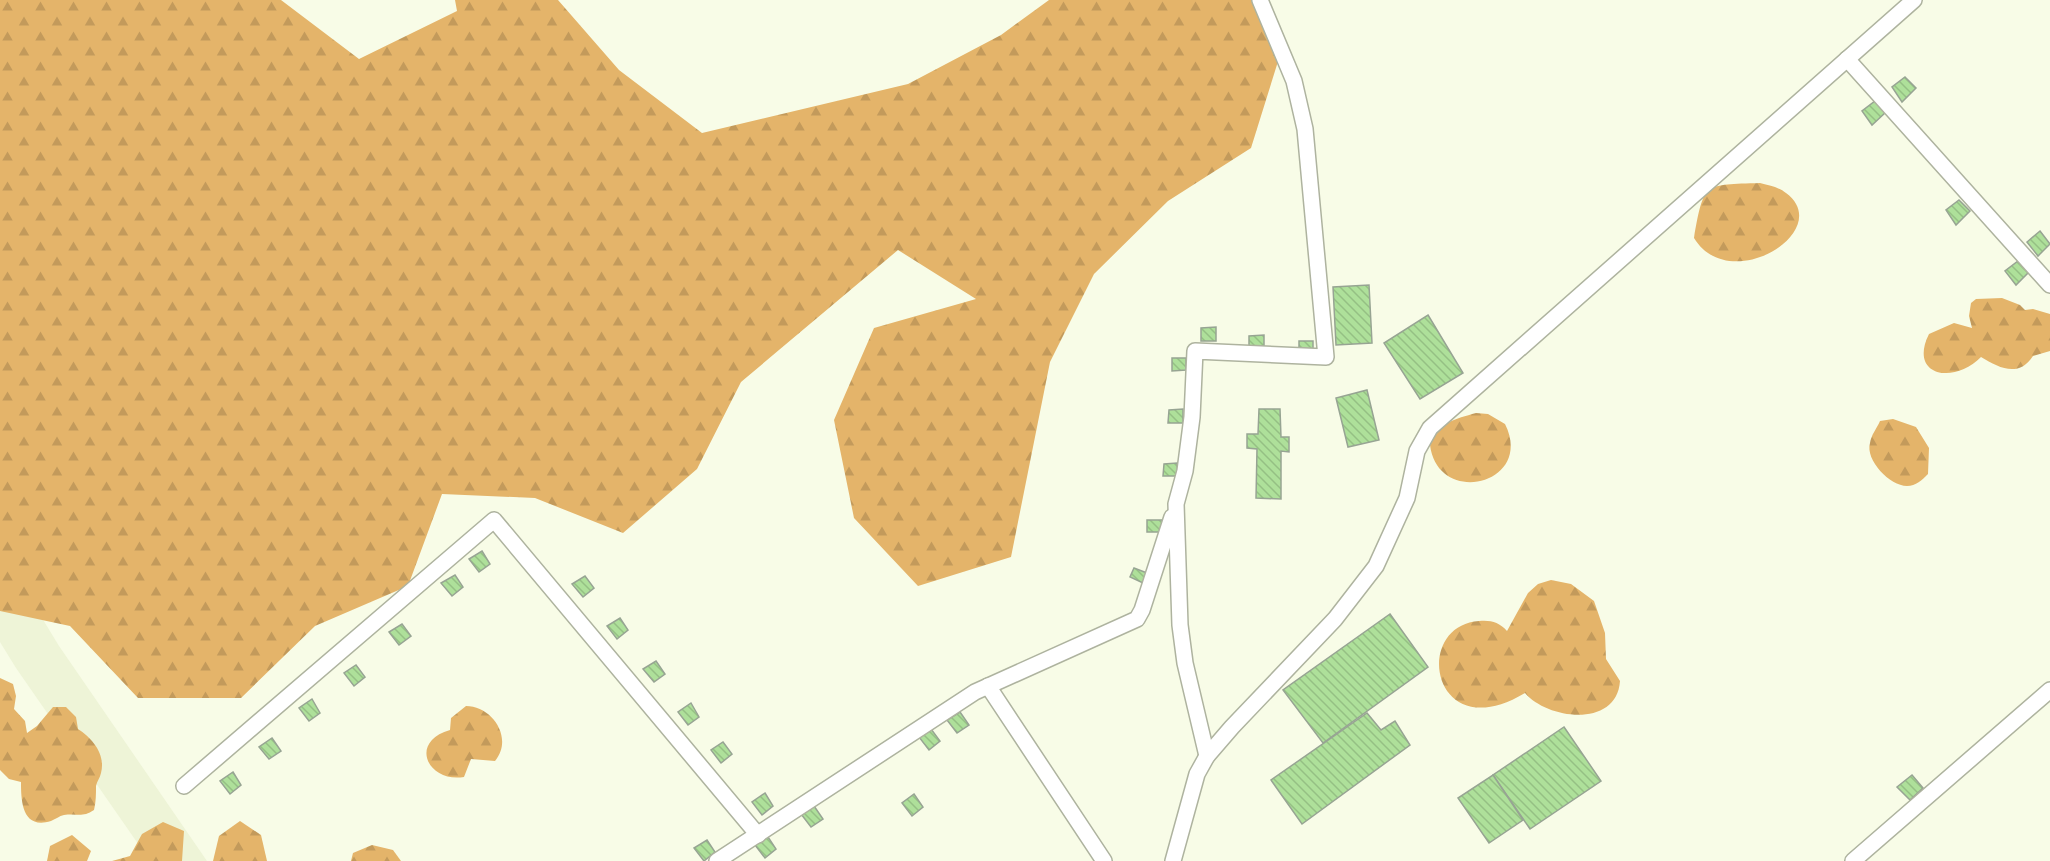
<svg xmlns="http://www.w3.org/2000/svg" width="2050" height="861" font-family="'Asap Condensed',sans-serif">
<defs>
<pattern id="forest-firs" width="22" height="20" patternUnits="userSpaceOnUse" patternTransform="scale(1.5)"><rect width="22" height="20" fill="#e4b46a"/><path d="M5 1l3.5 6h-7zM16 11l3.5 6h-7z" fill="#c39a5b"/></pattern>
<pattern id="building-back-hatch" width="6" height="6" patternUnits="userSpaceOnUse" patternTransform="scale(1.5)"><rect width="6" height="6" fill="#aee09a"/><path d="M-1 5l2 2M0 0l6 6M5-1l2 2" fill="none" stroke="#95c084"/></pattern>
</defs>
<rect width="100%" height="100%" fill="#f8fce7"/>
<path fill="#eef4d7" d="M0,549L59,646L207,861H150L16,668L0,642Z"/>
<g fill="url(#forest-firs)">
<path d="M0,0H281L359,59L457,11L455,0H558L619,70L702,133L908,84L1001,35L1049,0H1269L1280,55L1251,148L1168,201L1094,274L1050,362L1011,557L918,586L854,518L834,420L874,328L976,299L898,250L741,382L697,469L623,533L535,498L442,494L408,586L315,626L241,698H138L70,626L0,611Z"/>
<path d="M1760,183C1768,185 1779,187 1786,193C1836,230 1730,297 1694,238C1704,181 1704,185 1760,183Z"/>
<path d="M2002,298L2020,305L2025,310L2033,309L2050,314V351L2033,356C2019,378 1999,368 1981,357C1954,385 1908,376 1929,334L1954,323L1972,328L1969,316L1971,303L1976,299Z"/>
<path d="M1476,413L1488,414L1505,424C1535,484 1438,508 1430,445C1439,422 1455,419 1476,413Z"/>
<path d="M1893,419L1916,427L1929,448L1928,474C1922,480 1916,486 1907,486C1890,486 1865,460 1870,443C1871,435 1877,428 1880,421Z"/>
<path d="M1551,580L1571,584L1594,601L1605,633L1606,659L1620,681C1617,728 1548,720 1525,693C1432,749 1411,626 1479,621C1491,620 1499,622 1507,631L1528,593L1538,584Z"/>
<path d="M0,678L13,684L16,696L14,709L25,721L27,733L37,726L53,707H66L76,717L78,729C92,738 106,754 101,773C100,778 97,781 96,786C96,794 96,802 94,810C82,818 77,813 64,815C59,816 56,819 51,821C22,830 21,801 21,782L9,779L0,770Z"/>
<path d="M466,706C492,706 514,738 495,761L471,759L464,777C428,783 408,742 450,730L451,718Z"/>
<path d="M240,821L261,835L267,861H213L219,836Z"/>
<path d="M163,822L184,831L182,861H112L130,856L142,834Z"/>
<path d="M72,835L91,851L87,861H47L50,846Z"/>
<path d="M372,845L393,850L401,861H351L353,853Z"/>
</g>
<g fill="url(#building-back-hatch)" stroke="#97a493" stroke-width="1.5">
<path d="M1905,77L1916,88L1902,102L1892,87Z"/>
<path d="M1875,101L1886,112L1872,125L1862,111Z"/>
<path d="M1959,200L1970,211L1956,225L1946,210Z"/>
<path d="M2040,231L2050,244L2038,256L2027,242Z"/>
<path d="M2018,261L2029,272L2016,285L2005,271Z"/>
<path d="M1369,285L1372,343L1336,345L1333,287Z"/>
<path d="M1428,315L1463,373L1420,399L1384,343Z"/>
<path d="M1216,327V341H1201V328Z"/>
<path d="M1264,335V348H1249V336Z"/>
<rect x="1299" y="341" width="14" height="13"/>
<path d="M1172,358H1186V370L1172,371Z"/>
<path d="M1367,390L1379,440L1348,447L1336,398Z"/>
<path d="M1183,409V423H1168L1169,410Z"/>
<path d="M1259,409H1280L1281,437H1289V452L1281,451V499L1256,498L1257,449L1247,448V434H1258Z"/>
<path d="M1177,463L1178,476H1163L1164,464Z"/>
<rect x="1147" y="520" width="15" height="12"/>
<path d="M482,551L490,564L479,572L469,559Z"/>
<path d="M1134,568L1147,573L1143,583L1130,577Z"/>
<path d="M455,575L463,587L452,596L441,583Z"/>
<path d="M585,576L594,588L583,597L572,584Z"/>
<path d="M1390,614L1428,667L1323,743L1283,690Z"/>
<path d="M620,618L628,630L617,639L607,626Z"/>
<path d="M402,624L411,636L399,645L389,632Z"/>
<path d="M656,661L665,674L654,682L643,669Z"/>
<path d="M356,665L365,677L354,686L344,673Z"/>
<path d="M312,699L320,713L309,721L299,708Z"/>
<path d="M691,703L699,717L688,725L678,712Z"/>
<path d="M960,712L969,725L957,733L947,720Z"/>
<path d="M1367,713L1381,730L1395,721L1410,745L1302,824L1271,780Z"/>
<path d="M1564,727L1601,781L1530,829L1493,775Z"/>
<path d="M931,729L940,741L929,750L919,737Z"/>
<path d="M272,738L281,751L269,759L259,747Z"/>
<path d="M723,742L732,754L721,763L711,750Z"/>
<path d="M233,772L241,785L230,794L220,781Z"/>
<path d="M1493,775L1523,820L1489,843L1458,798Z"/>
<path d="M1912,775L1923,788L1910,800L1897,787Z"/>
<path d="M765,793L773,806L762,815L752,802Z"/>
<path d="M914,794L923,807L912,816L902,803Z"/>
<path d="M814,806L823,819L811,827L801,814Z"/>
<path d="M768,837L776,849L765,858L755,845Z"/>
<path d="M707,840L715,852L704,861L694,848Z"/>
</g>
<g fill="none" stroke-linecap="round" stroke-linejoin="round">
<defs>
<g id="lane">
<path d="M1847,59L2050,285"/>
<path d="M988,686L1104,861"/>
<path d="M1207,756L1185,663L1180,625L1176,504L1185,471L1192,417L1195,351L1326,357L1305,129L1294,81L1260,0"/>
<path d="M184,786L494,520L758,835"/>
<path d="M717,861L975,692L1137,619L1142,610L1172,517"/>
<path d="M1173,861L1197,774L1207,756L1232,727L1335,619L1376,566L1407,498L1417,451L1430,428L1914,0"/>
<path d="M1853,861L2050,690"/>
</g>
</defs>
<use href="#lane" stroke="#aeb39f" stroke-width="18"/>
<use href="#lane" stroke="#fff" stroke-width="15"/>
</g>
</svg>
